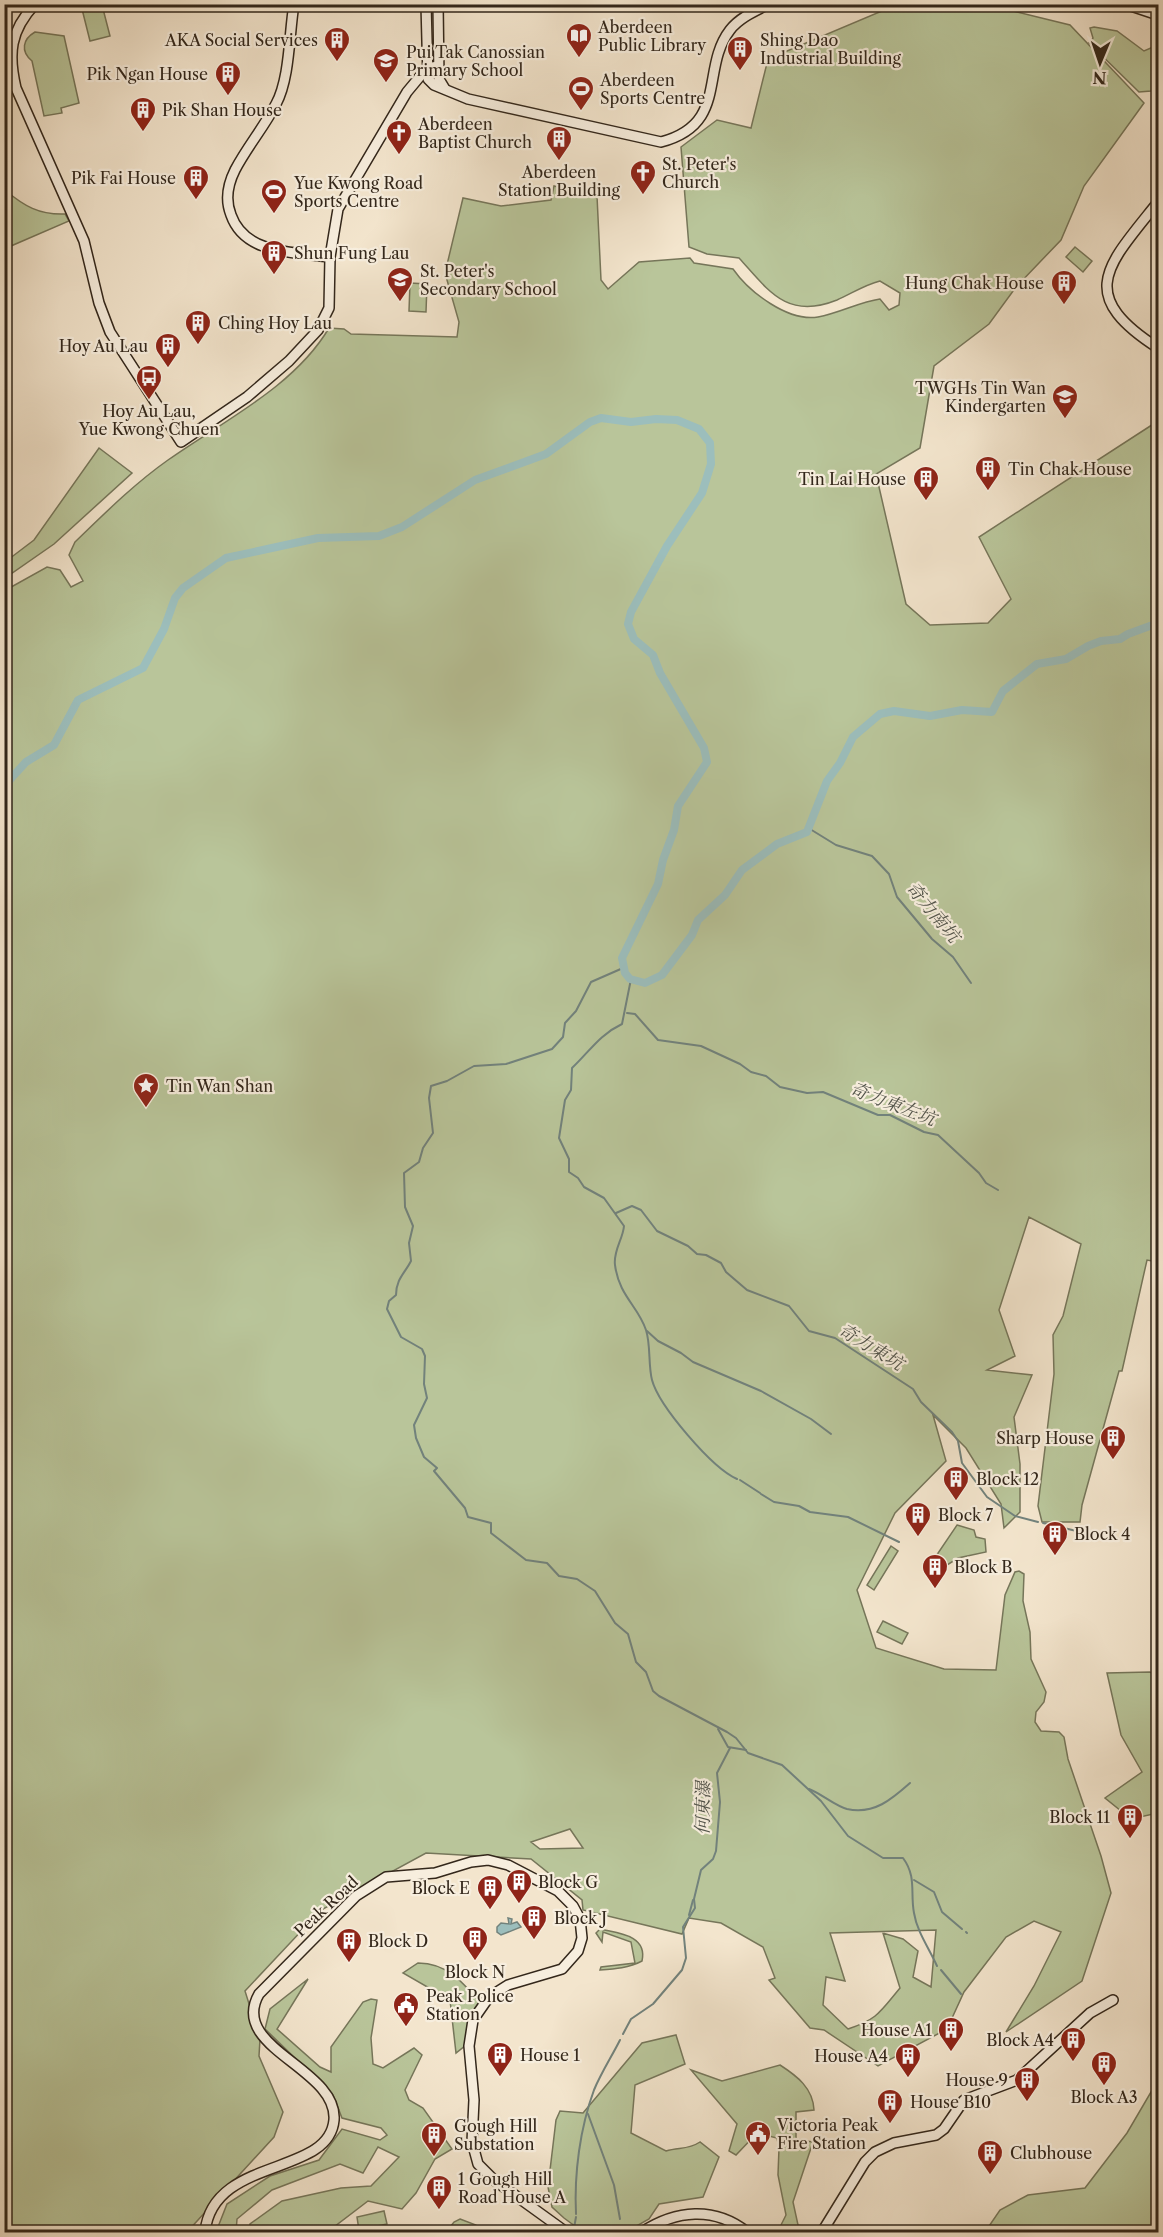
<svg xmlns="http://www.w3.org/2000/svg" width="1163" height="2237" font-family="'Libre Caslon Text','Noto Serif TC',serif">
<rect width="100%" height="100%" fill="#f3e5cd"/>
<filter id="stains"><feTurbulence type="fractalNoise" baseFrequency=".00333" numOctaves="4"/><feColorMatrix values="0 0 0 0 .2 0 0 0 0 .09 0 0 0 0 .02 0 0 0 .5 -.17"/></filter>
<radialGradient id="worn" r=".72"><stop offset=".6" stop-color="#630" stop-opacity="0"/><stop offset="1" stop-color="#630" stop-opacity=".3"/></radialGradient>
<g fill="#b9c59a" stroke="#76765a" stroke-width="1.5" fill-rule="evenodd">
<path d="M102,5L110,36L90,41L82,9Z"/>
<path d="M896,5H989L1070,25L1144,103L1084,186L1061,240L1016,287L989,324L934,366L920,448L876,474L906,604L930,625L988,623L1011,599L979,537L1158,421V1262L1147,1260L1122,1371H1119L1082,1505L1080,1522H1042L1038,1506L1054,1374L1053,1335L1063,1316L1081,1244L1029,1217L999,1310L1015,1356L987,1370L1032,1375L1014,1417L1020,1464V1512L1004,1528L1001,1504L966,1448L933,1415L946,1461L895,1513L857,1590L876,1648L944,1669L996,1670L1005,1595L1015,1572L1019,1571L1024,1574L1023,1601L1030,1632L1031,1659L1046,1692L1044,1702L1036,1712L1035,1722L1041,1731L1059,1732L1064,1737L1068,1759L1101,1856L1111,1893L1082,1981L1006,2032L1034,1986L1061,1932L1034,1921L1006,1937L964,1992L947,2029L878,2066L824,2030L810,2028L769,1980L775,1978L763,1947L721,1923L689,1918L682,1934L583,1910L582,1900L531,1859L426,1853L321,1910L245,1991L260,2039L259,2056L283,2112L274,2137L187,2232H5L4,591L47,567L60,570L71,587L83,581L69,555L75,542C104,514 134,484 168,460C223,421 294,387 329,328L344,329L351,334L457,337L459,322L445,273L463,198L501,206L551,200L554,186L597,196L601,280L608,289L639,262L690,258L694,263L733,269C749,292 788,322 818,317C840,313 859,302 880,299L889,310L899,305L900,293L880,281C864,285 851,294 837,300C787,320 769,291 739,258L707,254L689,247L681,147L717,120L751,128L768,59ZM570,1829L583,1848L540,1849L531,1842ZM936,1930L931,1987L913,1977L918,1951L903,1939L883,1933L900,1988C880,2012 878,2019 848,2029L823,2005L826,1977L845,1981L830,1933Z"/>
<path d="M1094,27L1117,31L1144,51L1158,45V83L1151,91L1139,92L1089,43L1093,38L1090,28Z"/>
<path d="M35,32L64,36L79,103L61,108L62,113L44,116L32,61C20,51 23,39 35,32Z"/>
<path d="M5,190C24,206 39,215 65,214L69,221L11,246L5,251Z"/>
<path d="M1075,247L1092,261L1083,272L1066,257Z"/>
<path d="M410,283L427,284L426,312L409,311Z"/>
<path d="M99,448L132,473L54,544L5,578V562L34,540Z"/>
<path d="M957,1525L974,1530L976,1537L985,1539L986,1552L958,1558L944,1567L930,1565Z"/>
<path d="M891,1546L898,1551L874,1590L867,1585Z"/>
<path d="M883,1621L908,1633L902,1644L877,1632Z"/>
<path d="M1150,1672L1158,1678V1813L1131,1819L1105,1798L1142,1772L1121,1735L1107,1673Z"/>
<path d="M600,1929C615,1933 648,1934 642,1961C629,1968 615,1969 600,1970L601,1967L635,1963L631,1942L603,1932L602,1942L596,1933Z"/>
<path d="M418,1963C447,1963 463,1982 480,2003L468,2023L466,2045L456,2053L450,2000L403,1973Z"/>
<path d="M308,1979L277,2029L320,2067L331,2072V2047L363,2002L371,1999L377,2000L371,2038L373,2064L383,2068L414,2048L422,2055L405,2090L409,2100L423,2108L452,2149L435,2159L416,2193L402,2209L368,2201L334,2227L342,2232H249L250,2224L282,2201L341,2188L371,2186L399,2157L378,2147L363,2173L340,2164L272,2190L237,2219L236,2232H216L227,2204L270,2176L319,2160L342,2129L380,2140L387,2135L381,2128L342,2118L333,2095L265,2029L270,2009Z"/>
<path d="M676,2035L685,2064L635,2085L631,2133L666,2151C679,2147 688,2150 700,2142L719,2157L703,2197L659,2204L649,2219L626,2232H583L564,2218L552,2207L548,2187L556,2120L560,2111L583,2113L642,2043Z"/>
<path d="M780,2065C797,2076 813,2088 814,2110L796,2112V2139L813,2142L793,2202L798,2225L819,2231L817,2232H783L779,2229L786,2215L778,2175L779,2148L777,2138L757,2133L736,2155L729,2151L737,2124L691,2070L722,2081Z"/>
<path d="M1158,2080V2232H985L1000,2210L1028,2195L1085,2188L1127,2133Z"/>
<path d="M384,2211L387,2224L359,2230L357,2217Z"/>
<path d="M460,2219L476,2225L480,2232L463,2226L453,2232H446L454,2222Z"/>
</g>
<path fill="#9cbebc" stroke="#72827c" stroke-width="1.5" d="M508,1918L512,1919L511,1924L517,1922L521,1927L501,1935L497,1932V1927L501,1923L509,1924Z"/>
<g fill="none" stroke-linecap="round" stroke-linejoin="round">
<g stroke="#72827c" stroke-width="2">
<path d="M810,829L836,845L872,856L889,874L897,897L932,939L953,957L971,983"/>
<path d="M623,968L591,982L576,1011L565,1023L563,1037L552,1049L506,1064L474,1066L447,1081L431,1086L429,1098L433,1133L423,1148L419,1162L404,1173L405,1207L413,1226L409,1243L411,1261C405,1273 396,1279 396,1295L389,1301L387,1309L401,1337L422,1349L425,1356L424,1384L427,1398L414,1425L416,1438L424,1457L437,1468L434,1471L465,1508L468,1517L491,1523V1533L526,1560L547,1563L559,1576L577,1579L595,1591L615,1623L628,1634L636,1662L646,1672L653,1691L659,1696L727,1732L736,1738L748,1753L782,1765L821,1801L848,1836L883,1858H903C917,1877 910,1893 914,1913C917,1932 929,1948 937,1966"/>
<path d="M631,979L622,1024C599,1035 590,1051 572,1068L571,1090L565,1100L559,1138L569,1159V1172L578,1178L584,1187L604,1198L624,1226C623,1239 613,1251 615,1265C619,1296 638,1306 646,1330C651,1346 648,1364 652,1380C659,1406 712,1468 737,1479"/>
<path d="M627,1013L635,1014L658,1040L701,1046L740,1064L751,1072L766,1076L780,1087L807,1093L823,1092L878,1115H890L924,1132L938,1135L979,1173L986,1183L998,1190"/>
<path d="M616,1213L632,1206L641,1210L657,1231L688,1246L697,1254L706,1255L721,1263L726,1272L747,1290L789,1306L809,1331L835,1338L913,1389L921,1402L952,1432L958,1441L962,1463L987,1497L1015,1516L1038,1522"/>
<path d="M647,1331L658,1341L681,1353L693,1362L761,1391L811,1419L831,1434"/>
<path d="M740,1480L760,1493"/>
<path d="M761,1494L774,1502L799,1506L810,1512L848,1517L899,1542"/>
<path d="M1043,1523L1089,1534"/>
<path d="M718,1729L728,1747L746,1750"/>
<path d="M809,1789C822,1794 835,1806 847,1809C874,1815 892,1799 910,1783"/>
<path d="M914,1880L934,1892L942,1912L962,1929"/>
<path d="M689,1915L693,1900"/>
<path d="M966,1932L967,1933"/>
<path d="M941,1970L961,1994"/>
<path d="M623,2034L631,2019L653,2004L682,1970L686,1958L683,1927L695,1908L694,1899L701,1870L713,1859L716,1851L720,1802L717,1773L730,1748"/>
<path d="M588,2114L614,2185L620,2219"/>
<path d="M576,2214C574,2174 580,2128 594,2090C601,2073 612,2056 620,2040"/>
<path d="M574,2228L576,2217"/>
<path d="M621,2231L622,2232"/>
</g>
<path stroke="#9cbebc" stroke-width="8" d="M4,786L26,762L54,745L78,700L143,668L164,629L175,598L183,588L226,558L318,538L379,536L402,527L475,480L546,454L590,422L601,418L631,422L656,419L677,420L699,429L710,443L711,464L702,493L667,546L631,612L628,624L634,639L653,655L660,673L704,748L707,762L678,806L674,830L663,860L658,884L622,958L625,973L630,979L645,983L662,975L692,935L698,920L725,895L742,870L777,844L807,832L827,781L840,763L853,737L880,714L894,711L930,716L962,710L992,712L1003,691L1037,664L1066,659L1088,646L1101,641L1120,639L1128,634L1158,623"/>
<defs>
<g id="secondary">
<path d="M35,4C10,31 8,54 16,88L84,241L99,303L110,332L181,442L247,397L289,361L318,330L329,308L330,257L338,209L407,92L427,68L438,66"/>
<path d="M294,4C289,34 290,78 276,104C264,127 247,147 235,170C228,184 225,200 231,215C245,255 295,252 330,257"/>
<path d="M426,4L428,79L434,85L468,99L661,142C729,124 700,69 730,30C739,18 755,11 769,4"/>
<path d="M438,4L439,79L445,89"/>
<path d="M1125,4L1158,15"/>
<path d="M1158,202C1108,265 1074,294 1158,348"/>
<path d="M205,2232C213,2156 329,2177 334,2120C338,2068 228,2048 259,1994L356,1896L386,1877L435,1873L471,1862L488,1860L508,1865L558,1891L573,1906L580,1919L582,1938L578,1951L562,1969L508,1985L489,1997L473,2020L469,2046L474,2100L472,2142L478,2164L494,2180L566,2232"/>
<path d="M642,2232C676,2210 714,2206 747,2232"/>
<path d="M822,2232L865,2162L875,2152L894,2143L936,2135L944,2129L964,2100L1017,2080L1090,2013L1113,2000"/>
</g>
</defs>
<use href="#secondary" stroke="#33271b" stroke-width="12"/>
<use href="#secondary" stroke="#f7eede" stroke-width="9"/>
</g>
<defs>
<symbol id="library-pin" viewBox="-11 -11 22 30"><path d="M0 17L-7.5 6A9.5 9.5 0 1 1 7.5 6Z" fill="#8f2418" stroke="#f7eede"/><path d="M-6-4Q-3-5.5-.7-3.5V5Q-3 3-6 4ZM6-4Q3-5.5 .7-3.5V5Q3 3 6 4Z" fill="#fff"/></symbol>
<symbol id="building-pin" viewBox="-11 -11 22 30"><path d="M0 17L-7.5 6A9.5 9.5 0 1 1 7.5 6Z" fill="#8f2418" stroke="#f7eede"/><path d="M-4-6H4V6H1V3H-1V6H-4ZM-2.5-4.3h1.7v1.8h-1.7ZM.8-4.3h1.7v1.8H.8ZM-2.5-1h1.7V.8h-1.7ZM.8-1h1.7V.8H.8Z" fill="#fff"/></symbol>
<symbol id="school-pin" viewBox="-11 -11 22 30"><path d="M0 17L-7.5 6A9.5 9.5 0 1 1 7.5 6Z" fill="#8f2418" stroke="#f7eede"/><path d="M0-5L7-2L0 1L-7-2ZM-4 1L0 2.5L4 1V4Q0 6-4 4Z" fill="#fff"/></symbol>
<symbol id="stadium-pin" viewBox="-11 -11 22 30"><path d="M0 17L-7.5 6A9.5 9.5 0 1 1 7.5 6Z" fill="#8f2418" stroke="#f7eede"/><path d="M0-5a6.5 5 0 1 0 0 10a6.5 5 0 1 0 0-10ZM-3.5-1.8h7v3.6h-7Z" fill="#fff"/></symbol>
<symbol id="church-pin" viewBox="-11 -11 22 30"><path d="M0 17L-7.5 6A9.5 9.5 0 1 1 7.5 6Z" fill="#8f2418" stroke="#f7eede"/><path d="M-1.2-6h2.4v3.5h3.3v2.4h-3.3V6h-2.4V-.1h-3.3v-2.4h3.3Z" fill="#fff"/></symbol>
<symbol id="bus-pin" viewBox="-11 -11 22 30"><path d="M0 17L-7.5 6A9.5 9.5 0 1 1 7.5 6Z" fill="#8f2418" stroke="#f7eede"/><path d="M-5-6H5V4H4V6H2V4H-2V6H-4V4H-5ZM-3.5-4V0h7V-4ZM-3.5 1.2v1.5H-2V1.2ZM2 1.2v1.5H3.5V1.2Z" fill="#fff"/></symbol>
<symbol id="sight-pin" viewBox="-11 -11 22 30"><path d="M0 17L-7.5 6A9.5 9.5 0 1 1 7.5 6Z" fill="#8f2418" stroke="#f7eede"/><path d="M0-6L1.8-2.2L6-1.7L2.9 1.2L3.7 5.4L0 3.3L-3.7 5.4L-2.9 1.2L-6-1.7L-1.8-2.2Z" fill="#fff"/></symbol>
<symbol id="civic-pin" viewBox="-11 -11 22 30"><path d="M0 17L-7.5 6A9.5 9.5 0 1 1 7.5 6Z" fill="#8f2418" stroke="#f7eede"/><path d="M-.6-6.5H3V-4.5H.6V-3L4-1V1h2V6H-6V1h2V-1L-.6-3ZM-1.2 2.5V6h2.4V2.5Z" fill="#fff"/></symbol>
</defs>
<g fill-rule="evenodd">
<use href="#library-pin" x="564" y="21" width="30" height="40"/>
<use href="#building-pin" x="322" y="25" width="30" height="40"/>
<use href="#building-pin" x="725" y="34" width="30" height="40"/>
<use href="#school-pin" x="371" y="46" width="30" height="40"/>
<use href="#building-pin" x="213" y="59" width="30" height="40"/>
<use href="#stadium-pin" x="566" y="74" width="30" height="40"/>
<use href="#building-pin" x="128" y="95" width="30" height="40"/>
<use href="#church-pin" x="384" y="118" width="30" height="40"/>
<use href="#building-pin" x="544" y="124" width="30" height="40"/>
<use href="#church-pin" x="628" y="158" width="30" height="40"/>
<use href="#building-pin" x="181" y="163" width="30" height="40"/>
<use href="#stadium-pin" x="259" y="177" width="30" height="40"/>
<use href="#building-pin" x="259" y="238" width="30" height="40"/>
<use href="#school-pin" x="385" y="265" width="30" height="40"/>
<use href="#building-pin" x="1049" y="268" width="30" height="40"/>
<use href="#building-pin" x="183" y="308" width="30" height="40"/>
<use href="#building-pin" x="153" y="331" width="30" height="40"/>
<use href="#bus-pin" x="134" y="363" width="30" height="40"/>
<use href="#school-pin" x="1050" y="382" width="30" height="40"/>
<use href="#building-pin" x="973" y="454" width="30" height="40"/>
<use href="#building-pin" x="911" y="464" width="30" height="40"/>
<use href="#sight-pin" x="131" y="1071" width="30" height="40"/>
<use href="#building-pin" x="1098" y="1423" width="30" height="40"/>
<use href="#building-pin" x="941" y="1464" width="30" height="40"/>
<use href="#building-pin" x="903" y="1500" width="30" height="40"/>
<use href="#building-pin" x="1040" y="1519" width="30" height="40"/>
<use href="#building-pin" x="920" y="1552" width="30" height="40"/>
<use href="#building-pin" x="1115" y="1802" width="30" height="40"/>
<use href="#building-pin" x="504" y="1867" width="30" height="40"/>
<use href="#building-pin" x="475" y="1873" width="30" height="40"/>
<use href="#building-pin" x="519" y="1903" width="30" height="40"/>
<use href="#building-pin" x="460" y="1924" width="30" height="40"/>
<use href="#building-pin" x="334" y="1926" width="30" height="40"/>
<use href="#civic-pin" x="391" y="1990" width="30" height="40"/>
<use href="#building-pin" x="936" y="2015" width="30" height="40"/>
<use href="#building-pin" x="1058" y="2025" width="30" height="40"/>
<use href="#building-pin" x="485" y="2040" width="30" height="40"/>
<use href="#building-pin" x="893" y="2041" width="30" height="40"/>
<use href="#building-pin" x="1089" y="2049" width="30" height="40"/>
<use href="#building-pin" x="1012" y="2065" width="30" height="40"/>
<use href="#building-pin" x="875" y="2087" width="30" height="40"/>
<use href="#civic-pin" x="743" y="2119" width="30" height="40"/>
<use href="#building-pin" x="419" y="2120" width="30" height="40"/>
<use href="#building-pin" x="975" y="2138" width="30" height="40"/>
<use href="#building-pin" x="424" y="2173" width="30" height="40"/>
</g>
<g text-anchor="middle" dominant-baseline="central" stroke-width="4.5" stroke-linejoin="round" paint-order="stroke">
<g font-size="16" fill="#33271b" stroke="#f7eede" text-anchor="start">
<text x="598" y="27">Aberdeen<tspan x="598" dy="18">Public Library</tspan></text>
<text x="318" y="40" text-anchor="end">AKA Social Services</text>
<text x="760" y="40">Shing Dao<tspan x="760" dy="18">Industrial Building</tspan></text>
<text x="406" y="52">Pui Tak Canossian<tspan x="406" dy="18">Primary School</tspan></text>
<text x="208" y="74" text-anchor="end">Pik Ngan House</text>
<text x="600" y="80">Aberdeen<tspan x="600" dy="18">Sports Centre</tspan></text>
<text x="162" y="110">Pik Shan House</text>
<text x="418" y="124">Aberdeen<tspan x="418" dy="18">Baptist Church</tspan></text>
<text x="662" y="164">St. Peter's<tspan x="662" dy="18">Church</tspan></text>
<text x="559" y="172" text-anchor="middle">Aberdeen<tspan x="559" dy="18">Station Building</tspan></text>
<text x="176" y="178" text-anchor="end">Pik Fai House</text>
<text x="294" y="183">Yue Kwong Road<tspan x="294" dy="18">Sports Centre</tspan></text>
<text x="294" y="253">Shun Fung Lau</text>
<text x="420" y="271">St. Peter's<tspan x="420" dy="18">Secondary School</tspan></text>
<text x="1044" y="283" text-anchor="end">Hung Chak House</text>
<text x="218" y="323">Ching Hoy Lau</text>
<text x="148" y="346" text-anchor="end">Hoy Au Lau</text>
<text x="1046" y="388" text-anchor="end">TWGHs Tin Wan<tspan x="1046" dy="18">Kindergarten</tspan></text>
<text x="149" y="411" text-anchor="middle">Hoy Au Lau,<tspan x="149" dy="18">Yue Kwong Chuen</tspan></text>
<text x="1008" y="469">Tin Chak House</text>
<text x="906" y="479" text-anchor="end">Tin Lai House</text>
<text x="166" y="1086">Tin Wan Shan</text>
<text x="1094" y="1438" text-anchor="end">Sharp House</text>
<text x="976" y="1479">Block 12</text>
<text x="938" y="1515">Block 7</text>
<text x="1074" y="1534">Block 4</text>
<text x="954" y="1567">Block B</text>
<text x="1110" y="1817" text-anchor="end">Block 11</text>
<text x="538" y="1882">Block G</text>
<text x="470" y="1888" text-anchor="end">Block E</text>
<text x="554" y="1918">Block J</text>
<text x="368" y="1941">Block D</text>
<text x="475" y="1972" text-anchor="middle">Block N</text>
<text x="426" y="1996">Peak Police<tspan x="426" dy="18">Station</tspan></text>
<text x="932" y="2030" text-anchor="end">House A1</text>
<text x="1054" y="2040" text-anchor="end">Block A4</text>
<text x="520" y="2055">House 1</text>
<text x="888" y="2056" text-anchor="end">House A4</text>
<text x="1008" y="2080" text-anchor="end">House 9</text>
<text x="1104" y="2097" text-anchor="middle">Block A3</text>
<text x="910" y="2102">House B10</text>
<text x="777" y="2125">Victoria Peak<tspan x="777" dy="18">Fire Station</tspan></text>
<text x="454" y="2126">Gough Hill<tspan x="454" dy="18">Substation</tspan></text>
<text x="1010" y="2153">Clubhouse</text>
<text x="458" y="2179">1 Gough Hill<tspan x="458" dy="18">Road House A</tspan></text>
</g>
<g font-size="16" fill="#33271b" stroke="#f7eede">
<text transform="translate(326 1906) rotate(-43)">Peak Road</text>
</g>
<g font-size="18" font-style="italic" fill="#52544b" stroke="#f7eede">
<text transform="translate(933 912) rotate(50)">奇力南坑</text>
<text transform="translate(893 1104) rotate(21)">奇力東左坑</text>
<text transform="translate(871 1347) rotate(31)">奇力東坑</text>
<text transform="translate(703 1808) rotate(-89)">何東瀑</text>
</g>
</g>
<rect width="1163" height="2237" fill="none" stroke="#f3e5cd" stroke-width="24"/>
<rect x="6" y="6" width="1151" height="2225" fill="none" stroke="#33271b" stroke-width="3"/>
<rect x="12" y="12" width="1139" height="2213" fill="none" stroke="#33271b" stroke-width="1.5"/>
<g transform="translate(1100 63) rotate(182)" stroke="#f7eede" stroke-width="4.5" paint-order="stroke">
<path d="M0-4.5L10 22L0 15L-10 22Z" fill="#33271b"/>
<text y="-9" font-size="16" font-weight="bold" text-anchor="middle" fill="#33271b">N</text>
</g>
<rect width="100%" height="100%" filter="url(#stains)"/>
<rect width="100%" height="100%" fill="url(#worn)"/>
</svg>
